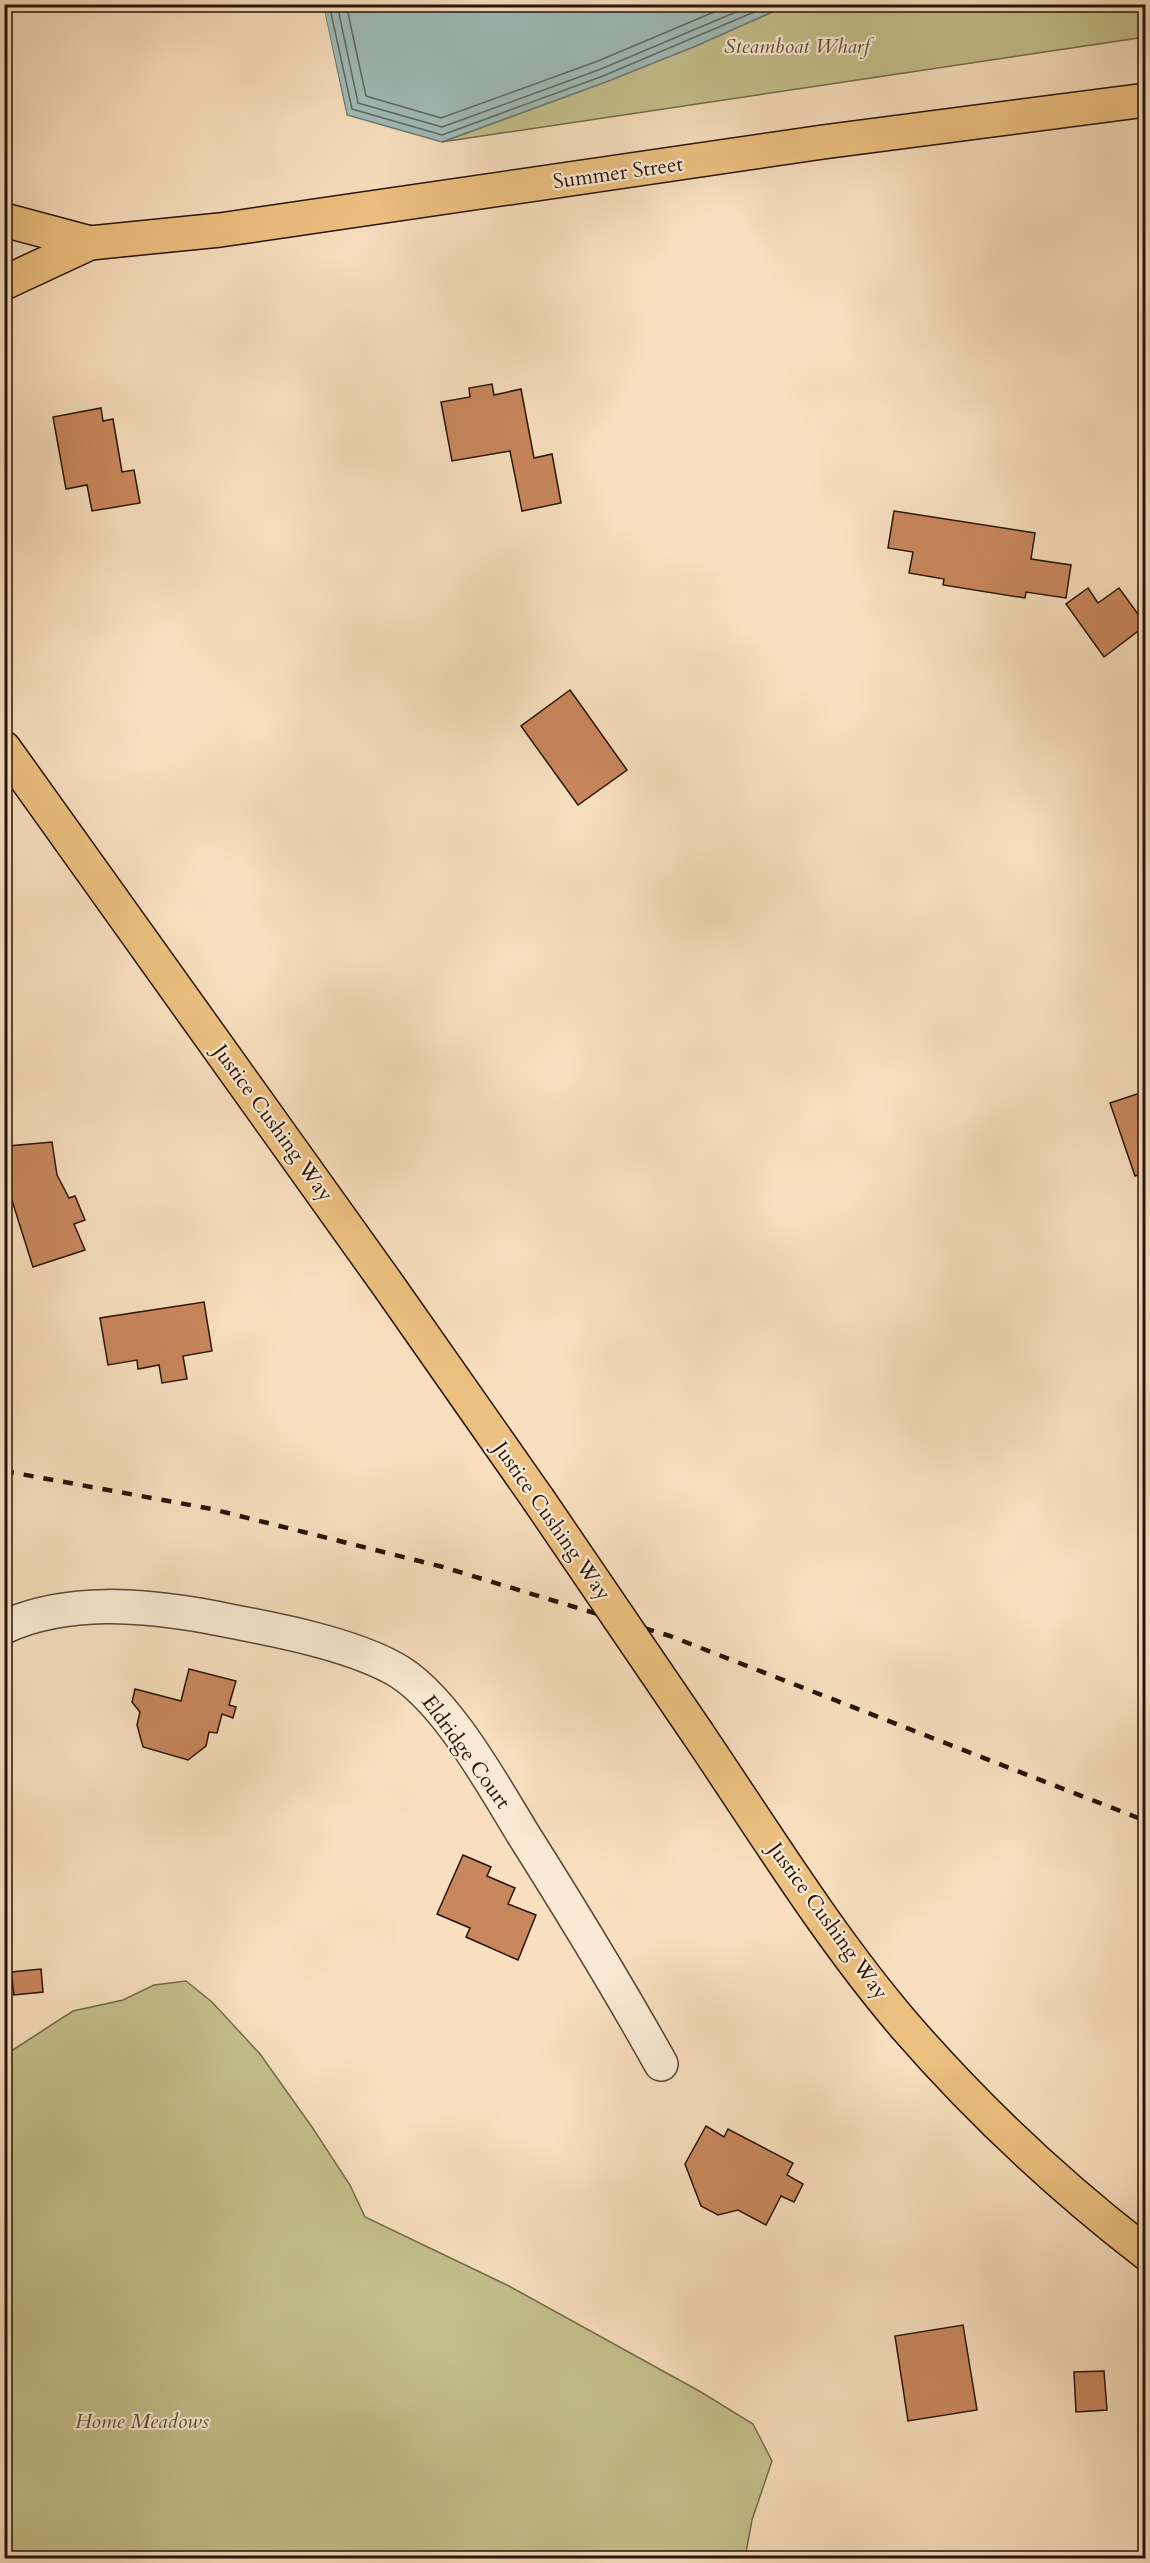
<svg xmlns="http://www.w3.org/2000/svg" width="1150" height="2563" font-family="Cardo,serif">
<rect width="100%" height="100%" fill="#f7dfbf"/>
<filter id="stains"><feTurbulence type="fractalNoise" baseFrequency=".00333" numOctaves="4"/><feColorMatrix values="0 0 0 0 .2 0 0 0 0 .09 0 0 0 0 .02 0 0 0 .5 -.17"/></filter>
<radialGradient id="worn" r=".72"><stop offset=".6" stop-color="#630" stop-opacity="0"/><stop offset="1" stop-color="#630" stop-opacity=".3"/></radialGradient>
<g fill="#c4c08c" stroke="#766a4a" stroke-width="1.5">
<path d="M788,5H1145V37L442,142C559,99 674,56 788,5Z"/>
<path d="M186,1981L212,2002L260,2054L312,2127L350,2185L365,2217L509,2286L701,2392L753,2424L772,2461L752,2520L745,2558H5V2055L73,2011L123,2000L154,1985Z"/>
</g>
<g fill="#9ebcb8" stroke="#6e7871" stroke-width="1.5">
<path d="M5,5L102,4V5L5,12Z"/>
<path d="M323,5V4L788,5L696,46L606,82L442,142L347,115Z"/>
</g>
<g fill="#f7dfbf">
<path d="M320,4L323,5L347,118L344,115Z"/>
<path d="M102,5L105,4L103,8L4,15L5,12Z"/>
</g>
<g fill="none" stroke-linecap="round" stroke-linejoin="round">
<g stroke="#626860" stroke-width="1.5">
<path d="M329,4L352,109L442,135L603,76L773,4"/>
<path d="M337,4L358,103L442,127L601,69L755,4"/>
<path d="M346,4L366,96L441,118L598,61L733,4"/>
</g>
</g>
<g fill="#c9875d" stroke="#271307" stroke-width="1.5">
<path d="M492,384L494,395L521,389L534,458L552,454L561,503L522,511L510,451L452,461L441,402L470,397L469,388Z"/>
<path d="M101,408L103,421L113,419L122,472L134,470L140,503L92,511L87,485L66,489L53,417Z"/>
<path d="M894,511L1035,533L1031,559L1071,565L1066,598L1026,592L1025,598L943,585L944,579L909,573L913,552L888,548Z"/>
<path d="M1088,588L1098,603L1119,588L1146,625L1104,657L1066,604Z"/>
<path d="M570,690L627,770L578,805L521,726Z"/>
<path d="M1146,1091V1172L1135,1176L1110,1103Z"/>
<path d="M52,1142L57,1175L69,1198L75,1196L85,1220L74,1224L85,1250L33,1267L9,1191L8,1146Z"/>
<path d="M204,1302L212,1351L183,1356L187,1379L162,1383L159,1365L138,1369L137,1360L108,1365L100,1318Z"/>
<path d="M189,1669L236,1681L229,1705L236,1707L233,1718L222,1714L217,1733L209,1732L206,1746L188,1760L143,1747L137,1725L140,1712L132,1702L135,1689L181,1701Z"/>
<path d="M463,1855L491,1867L487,1876L515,1888L508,1904L536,1915L518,1960L466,1937L470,1928L437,1914Z"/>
<path d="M41,1969L43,1992L14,1995L11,1972Z"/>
<path d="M706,2126L724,2137L728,2129L793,2163L787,2175L803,2184L794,2202L781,2196L766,2225L738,2210L718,2215L701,2206L685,2164Z"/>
<path d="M963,2325L977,2410L908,2421L895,2336Z"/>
<path d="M1104,2371L1107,2410L1076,2412L1074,2372Z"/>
</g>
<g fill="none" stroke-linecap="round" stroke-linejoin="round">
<defs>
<path id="street" d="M4,1627C68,1598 143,1605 210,1617C265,1628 343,1641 393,1668C444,1695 493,1785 523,1834C571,1910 617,1985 661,2064"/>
<g id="primary">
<path d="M4,220L90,243"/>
<path d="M4,283L90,243L220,230L823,142L1146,100"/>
<path d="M4,748L388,1285L538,1499"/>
<path d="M698,1734C765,1833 828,1936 905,2026C978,2110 1058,2185 1146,2253"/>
</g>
</defs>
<use href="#street" stroke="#5b4635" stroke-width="36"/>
<use href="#primary" stroke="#271307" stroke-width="36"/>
<use href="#street" stroke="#faead5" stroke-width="33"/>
<use href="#primary" stroke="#ecc080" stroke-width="33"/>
<path stroke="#271307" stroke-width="4.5" stroke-dasharray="10 10" stroke-linecap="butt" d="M4,1471L212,1509L443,1567L670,1636L1146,1821"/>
<defs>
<path id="primary-bridge" d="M538,1499L698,1734"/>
</defs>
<use href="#primary-bridge" stroke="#271307" stroke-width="36" stroke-linecap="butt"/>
<use href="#primary-bridge" stroke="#ecc080" stroke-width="33"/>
</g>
<g text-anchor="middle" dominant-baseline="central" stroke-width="4.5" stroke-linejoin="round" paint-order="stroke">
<g font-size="21" font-style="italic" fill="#5e5036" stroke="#faead5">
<text x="797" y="46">Steamboat Wharf</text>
<text x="142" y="2421">Home Meadows</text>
</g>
<g font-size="21" fill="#271307" stroke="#faead5">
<text transform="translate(618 173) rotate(-8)">Summer Street</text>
<text transform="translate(273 1123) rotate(54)">Justice Cushing Way</text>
<text transform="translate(552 1521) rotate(55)">Justice Cushing Way</text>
<text transform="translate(466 1752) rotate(54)">Eldridge Court</text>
<text transform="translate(828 1921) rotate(54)">Justice Cushing Way</text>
</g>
</g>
<rect width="1150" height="2563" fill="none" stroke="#f7dfbf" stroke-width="24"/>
<rect x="6" y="6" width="1138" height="2551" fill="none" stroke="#271307" stroke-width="3"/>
<rect x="12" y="12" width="1126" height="2539" fill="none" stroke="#271307" stroke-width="1.5"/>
<rect width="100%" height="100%" filter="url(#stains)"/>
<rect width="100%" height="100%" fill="url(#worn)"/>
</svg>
